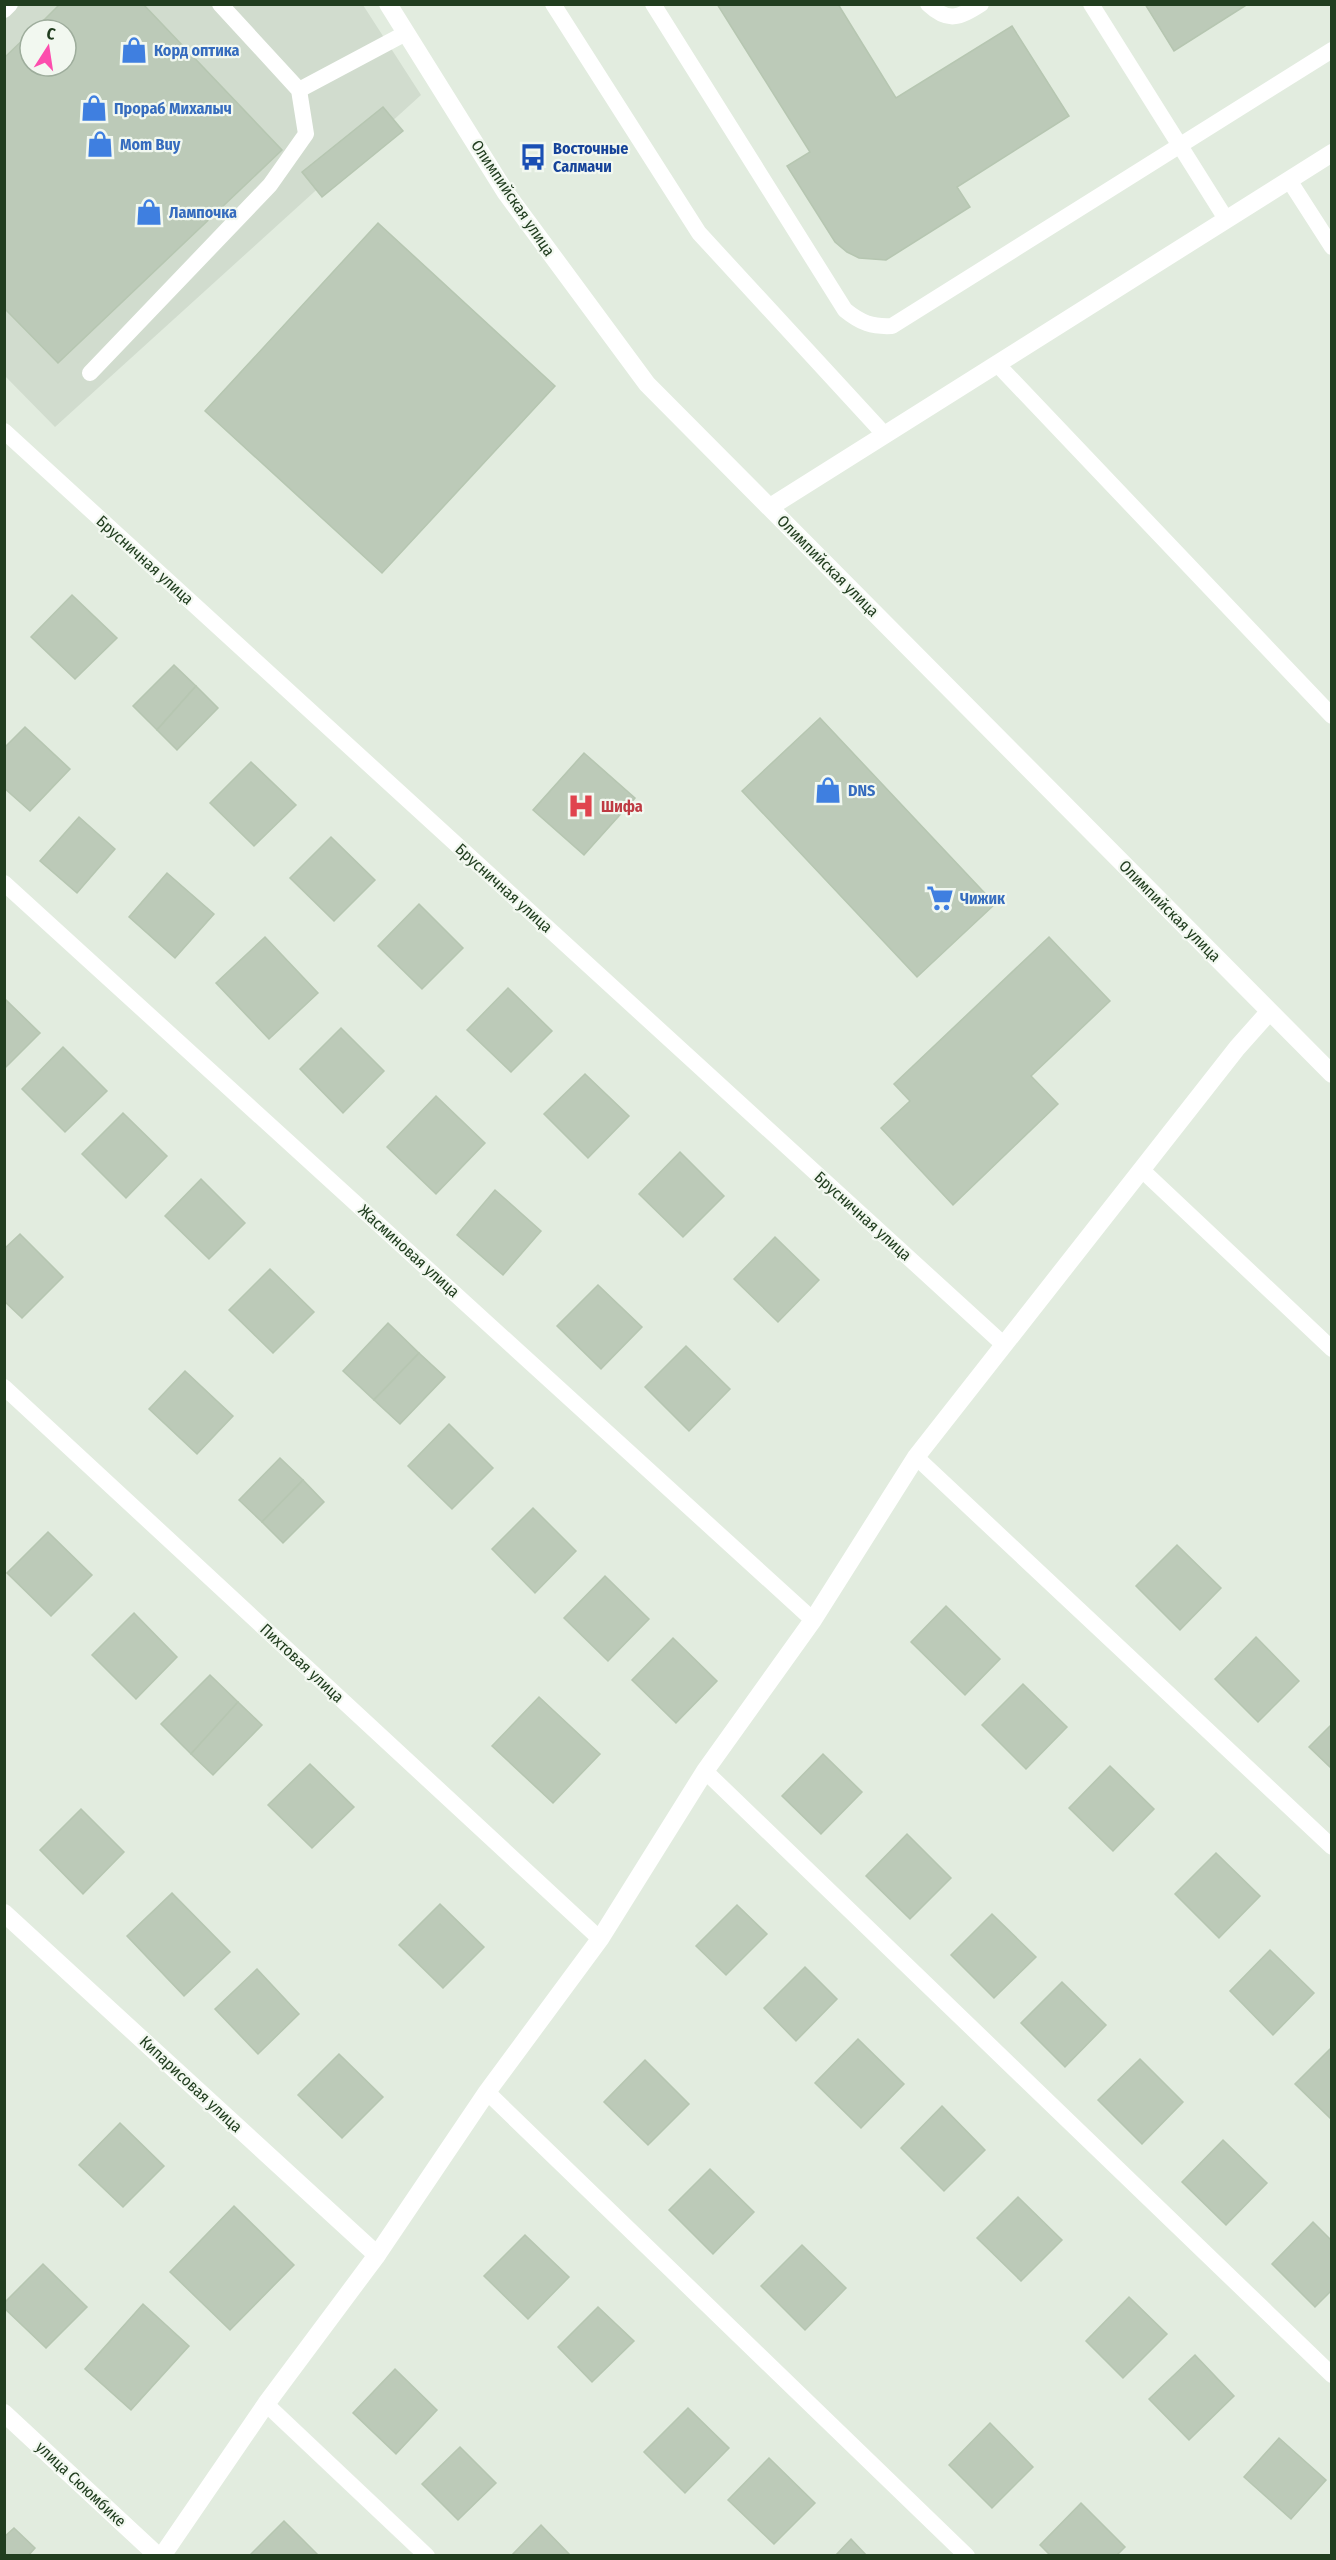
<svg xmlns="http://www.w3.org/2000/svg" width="1336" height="2560" font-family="'Fira Sans Condensed',sans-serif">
<rect width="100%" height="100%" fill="#e2ecdf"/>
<path fill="#d1dcce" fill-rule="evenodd" d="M4,5H363L421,95L55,427L5,376ZM30,30H66V66H30Z"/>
<g fill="#bccab8" stroke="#b6c6b1" stroke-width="1.5">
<path d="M60,4H143L282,150L58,363L4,308V58L30,33V66H66V30H34Z"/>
<path d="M717,4H838L896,98L1012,26L1069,116L957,187L970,207L886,260L859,258L847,252L835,242L787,166L810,152Z"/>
<path d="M1145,4H1248L1174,51Z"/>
<path d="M383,107L403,131L322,197L302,172Z"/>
<path d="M378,223L555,386L382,573L205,411Z"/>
<path d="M72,595L117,638L75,679L31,637Z"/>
<path d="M174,665L196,686L157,730L133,706Z"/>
<path d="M196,686L218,708L177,750L157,730Z"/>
<path d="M820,718L995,904L917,977L742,791Z"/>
<path d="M25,727L70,769L30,811L4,788V748Z"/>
<path d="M584,753L635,798L584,855L533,810Z"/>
<path d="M251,762L296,805L254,846L210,803Z"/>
<path d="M79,817L115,849L77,893L40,861Z"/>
<path d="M331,837L375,880L334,921L290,878Z"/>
<path d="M167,873L214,914L175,958L129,917Z"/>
<path d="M419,904L463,948L422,989L378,946Z"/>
<path d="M265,937L318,993L269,1039L216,983Z"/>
<path d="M1049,937L1110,1001L1031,1076L1058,1104L953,1205L881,1128L910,1101L894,1084Z"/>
<path d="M508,988L552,1031L511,1072L467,1030Z"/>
<path d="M4,998L40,1033L4,1069Z"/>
<path d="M341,1028L384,1071L343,1113L300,1069Z"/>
<path d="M63,1047L107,1091L65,1132L22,1089Z"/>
<path d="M585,1074L629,1116L588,1158L544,1114Z"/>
<path d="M436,1096L485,1143L436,1194L387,1147Z"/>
<path d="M123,1113L167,1156L126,1198L82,1154Z"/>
<path d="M680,1152L724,1196L683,1237L639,1194Z"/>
<path d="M201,1179L245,1223L209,1259L165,1216Z"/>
<path d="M495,1190L541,1231L503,1275L457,1235Z"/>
<path d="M20,1234L63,1277L22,1318L4,1301V1249Z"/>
<path d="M775,1237L819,1280L778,1322L734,1279Z"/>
<path d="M270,1269L314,1312L273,1353L229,1310Z"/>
<path d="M598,1285L642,1327L601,1369L557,1326Z"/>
<path d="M388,1323L419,1353L374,1400L343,1371Z"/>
<path d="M686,1346L730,1389L689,1431L645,1387Z"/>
<path d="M419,1353L445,1377L400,1424L374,1400Z"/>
<path d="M185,1371L233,1416L197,1454L149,1409Z"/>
<path d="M449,1424L493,1468L452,1509L408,1466Z"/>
<path d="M280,1458L303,1480L262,1522L239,1500Z"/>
<path d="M303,1480L324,1502L283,1543L262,1522Z"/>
<path d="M533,1508L576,1551L535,1593L492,1549Z"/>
<path d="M48,1532L92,1575L51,1616L7,1573Z"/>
<path d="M1177,1545L1221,1588L1180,1630L1136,1586Z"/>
<path d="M605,1576L649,1619L608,1661L564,1618Z"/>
<path d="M946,1606L1000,1659L965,1695L911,1642Z"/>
<path d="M134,1613L177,1657L136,1699L92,1655Z"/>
<path d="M1256,1637L1299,1681L1258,1722L1215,1679Z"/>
<path d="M673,1638L717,1681L676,1723L632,1680Z"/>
<path d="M210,1675L238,1702L191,1754L161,1724Z"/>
<path d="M1023,1684L1067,1727L1026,1769L982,1725Z"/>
<path d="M539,1697L600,1754L553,1803L492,1746Z"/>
<path d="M238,1702L262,1725L213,1775L191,1754Z"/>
<path d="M1332,1724V1769L1309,1747Z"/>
<path d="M823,1754L862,1792L821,1834L782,1796Z"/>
<path d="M310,1764L354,1807L312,1848L268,1805Z"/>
<path d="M1110,1766L1154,1809L1113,1851L1069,1808Z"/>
<path d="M81,1809L124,1852L83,1894L40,1850Z"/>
<path d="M907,1834L951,1878L910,1919L866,1876Z"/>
<path d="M1216,1853L1260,1896L1219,1938L1175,1894Z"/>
<path d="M172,1893L230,1952L184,1996L127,1936Z"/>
<path d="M440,1904L484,1947L443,1988L399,1945Z"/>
<path d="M737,1905L767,1934L726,1975L696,1946Z"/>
<path d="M992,1914L1036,1957L994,1998L951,1955Z"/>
<path d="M1270,1950L1314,1993L1273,2035L1230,1991Z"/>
<path d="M805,1967L837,1999L796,2041L764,2008Z"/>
<path d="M257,1969L299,2014L258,2054L215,2009Z"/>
<path d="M1062,1982L1106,2025L1065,2067L1021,2023Z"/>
<path d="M858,2039L904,2084L861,2128L815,2083Z"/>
<path d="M1332,2047V2120L1295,2084Z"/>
<path d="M339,2054L383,2097L342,2138L298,2095Z"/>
<path d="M1140,2059L1183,2102L1142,2144L1098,2100Z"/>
<path d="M645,2060L689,2104L648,2145L604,2102Z"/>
<path d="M942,2106L985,2150L944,2191L901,2148Z"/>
<path d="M120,2123L164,2166L123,2207L79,2165Z"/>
<path d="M1223,2140L1267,2183L1226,2225L1182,2182Z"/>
<path d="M710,2169L754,2212L713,2254L669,2210Z"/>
<path d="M1018,2197L1062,2240L1021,2281L977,2238Z"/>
<path d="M234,2206L294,2265L230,2330L170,2272Z"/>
<path d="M1313,2222L1332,2241V2290L1315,2307L1272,2264Z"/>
<path d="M525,2235L569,2277L528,2319L484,2276Z"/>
<path d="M802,2245L846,2288L805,2330L761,2286Z"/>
<path d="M43,2264L87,2307L46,2348L4,2308V2303Z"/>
<path d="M1129,2297L1167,2334L1123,2378L1086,2341Z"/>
<path d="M143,2304L189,2346L131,2410L85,2369Z"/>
<path d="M598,2307L634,2341L592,2382L558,2347Z"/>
<path d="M1195,2355L1234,2396L1189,2440L1149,2399Z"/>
<path d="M395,2369L437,2410L396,2454L353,2413Z"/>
<path d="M688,2408L729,2448L685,2493L644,2452Z"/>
<path d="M990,2423L1033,2467L992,2508L949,2465Z"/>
<path d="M1279,2438L1326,2480L1291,2519L1244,2477Z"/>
<path d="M460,2447L496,2483L458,2520L422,2484Z"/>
<path d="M769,2458L815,2503L774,2544L728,2500Z"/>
<path d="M1081,2503L1125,2547L1116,2556H1051L1040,2545Z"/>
<path d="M284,2521L319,2556H249Z"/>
<path d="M541,2525L571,2556H511Z"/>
<path d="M14,2528L35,2548L28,2556H4V2537Z"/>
<path d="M851,2539L867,2556H835Z"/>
</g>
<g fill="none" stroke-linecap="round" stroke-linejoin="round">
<g stroke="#fff" stroke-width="16">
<path d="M553,4L699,233L885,435"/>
<path d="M653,4L845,310C861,323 872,327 892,326L1332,50"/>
<path d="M928,4C948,23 959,18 981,4"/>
<path d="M1091,4L1226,219"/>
<path d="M4,10L10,4"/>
<path d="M299,90L406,33"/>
<path d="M1289,180L1332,247"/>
<path d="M997,364L1332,716"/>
<path d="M90,373L270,185L306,134L299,90L220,4"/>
<path d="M4,431L1003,1344"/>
<path d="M4,883L813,1620"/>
<path d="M1142,1170L1332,1349"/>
<path d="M4,1387L600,1939"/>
<path d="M916,1457L1332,1847"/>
<path d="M705,1771L1332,2375"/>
<path d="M487,2092L967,2556"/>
<path d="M266,2404L427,2556"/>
</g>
<g stroke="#fff" stroke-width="18">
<path d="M770,507L1332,153"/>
<path d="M4,1913L377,2255"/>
<path d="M4,2413L158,2556"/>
<path d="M162,2556L266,2404L377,2255L487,2092L600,1939L705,1771L813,1620L916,1457L1237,1048L1269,1012"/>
</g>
<path stroke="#fff" stroke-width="18" d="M388,4L506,193L647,384L1332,1074"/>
</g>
<defs>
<symbol id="shop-bare" viewBox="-9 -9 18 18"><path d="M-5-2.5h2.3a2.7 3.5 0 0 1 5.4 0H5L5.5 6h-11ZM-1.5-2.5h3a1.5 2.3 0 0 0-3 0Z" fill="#3f7fe0" stroke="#f2f8f0" stroke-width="2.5" paint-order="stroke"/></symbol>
<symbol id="bus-bare" viewBox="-9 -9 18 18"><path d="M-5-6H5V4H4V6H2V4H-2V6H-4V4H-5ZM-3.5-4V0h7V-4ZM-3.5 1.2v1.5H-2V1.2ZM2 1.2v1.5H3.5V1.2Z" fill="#1a4fb4" stroke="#f2f8f0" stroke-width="2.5" paint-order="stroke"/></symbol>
<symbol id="hospital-bare" viewBox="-9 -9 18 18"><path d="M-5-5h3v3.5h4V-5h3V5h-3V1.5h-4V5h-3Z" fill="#e0444e" stroke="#f2f8f0" stroke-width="2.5" paint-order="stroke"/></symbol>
<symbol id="supermarket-bare" viewBox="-9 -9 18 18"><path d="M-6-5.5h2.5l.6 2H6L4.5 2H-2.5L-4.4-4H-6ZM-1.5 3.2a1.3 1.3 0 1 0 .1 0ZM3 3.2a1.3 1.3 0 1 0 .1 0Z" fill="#3f7fe0" stroke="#f2f8f0" stroke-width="2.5" paint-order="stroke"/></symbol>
</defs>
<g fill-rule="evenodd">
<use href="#shop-bare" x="115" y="31" width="38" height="38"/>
<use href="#shop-bare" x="75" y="89" width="38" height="38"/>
<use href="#shop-bare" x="81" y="125" width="38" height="38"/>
<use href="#bus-bare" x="514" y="138" width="38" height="38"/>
<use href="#shop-bare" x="130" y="193" width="38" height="38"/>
<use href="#shop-bare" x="809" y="771" width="38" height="38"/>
<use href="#hospital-bare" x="562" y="787" width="38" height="38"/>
<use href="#supermarket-bare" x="921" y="879" width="38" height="38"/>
</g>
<g text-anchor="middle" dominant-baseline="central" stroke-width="4.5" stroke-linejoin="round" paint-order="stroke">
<g font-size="16" font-weight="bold" fill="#366cbe" stroke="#f2f8f0" text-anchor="start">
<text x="154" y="50">Корд оптика</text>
<text x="114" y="108">Прораб Михалыч</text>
<text x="120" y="144">Mom Buy</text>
<text x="169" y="212">Лампочка</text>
<text x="848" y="790">DNS</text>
<text x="960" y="898">Чижик</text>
</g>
<g font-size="16" font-weight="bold" fill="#164399" stroke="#f2f8f0" text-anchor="start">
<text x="553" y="148">Восточные<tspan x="553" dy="18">Салмачи</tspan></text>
</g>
<g font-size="16" fill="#213d1f" stroke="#f2f8f0">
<text transform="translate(513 198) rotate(56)">Олимпийская улица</text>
<text transform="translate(145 560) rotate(42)">Брусничная улица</text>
<text transform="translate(828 566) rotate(45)">Олимпийская улица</text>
<text transform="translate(504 888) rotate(42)">Брусничная улица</text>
<text transform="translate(1170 911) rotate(45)">Олимпийская улица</text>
<text transform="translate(863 1216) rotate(42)">Брусничная улица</text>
<text transform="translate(409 1251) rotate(42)">Жасминовая улица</text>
<text transform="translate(302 1663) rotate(43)">Пихтовая улица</text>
<text transform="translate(191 2084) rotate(43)">Кипарисовая улица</text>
<text transform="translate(81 2484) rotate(43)">улица Сююмбике</text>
</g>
<g font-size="16" font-weight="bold" fill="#be3a42" stroke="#f2f8f0" text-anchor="start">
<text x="601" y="806">Шифа</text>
</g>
</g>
<rect width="1336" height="2560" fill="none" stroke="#213d1f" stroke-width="12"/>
<g transform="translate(48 48) rotate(12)"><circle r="28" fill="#f2f8f0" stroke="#9ead9c" stroke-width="1.5"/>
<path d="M0-4.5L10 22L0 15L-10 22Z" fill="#fc4dad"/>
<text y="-9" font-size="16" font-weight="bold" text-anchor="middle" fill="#213d1f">С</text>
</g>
</svg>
